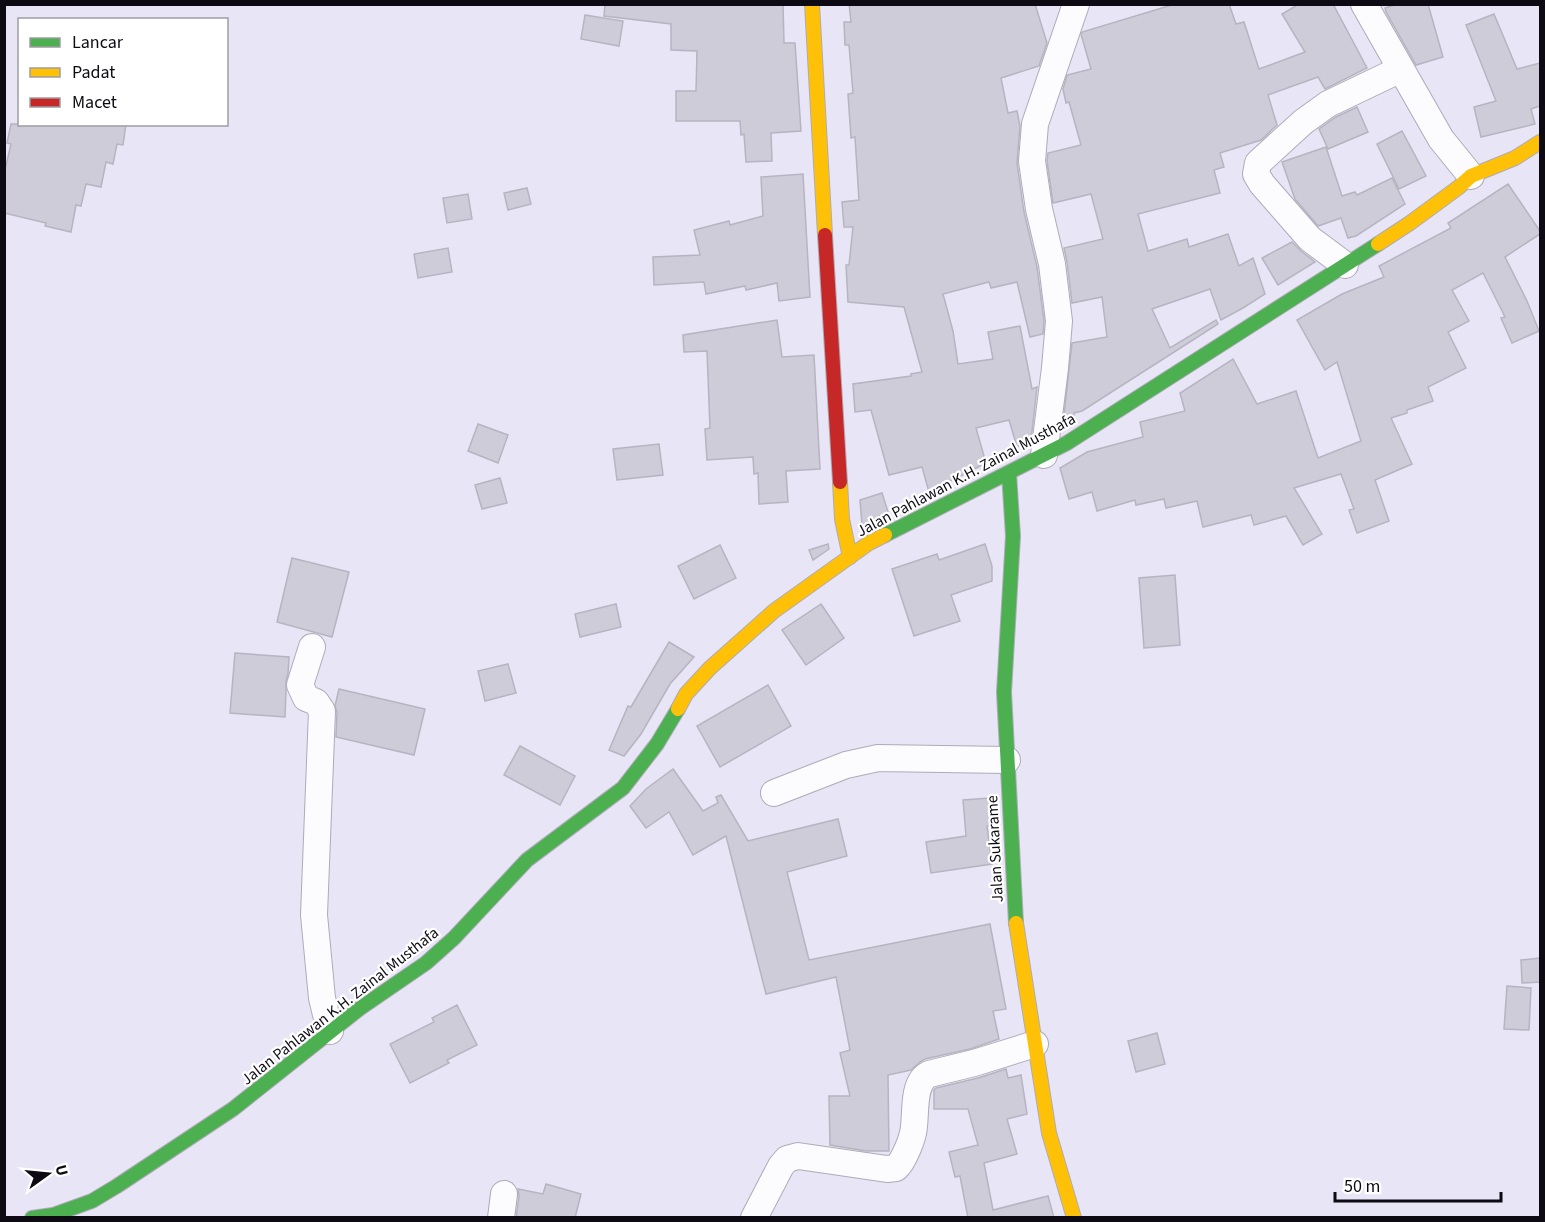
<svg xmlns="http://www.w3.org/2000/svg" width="1545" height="1222" font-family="'Source Sans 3',sans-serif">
<rect width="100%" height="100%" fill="#e8e5f6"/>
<g fill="#cfccd9" stroke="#b6b4c1" stroke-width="1.5">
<path d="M605,4H783L784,43H795L801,131L771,133L772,161L746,162L744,134L741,135L740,121H676V91H696L697,51L671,50V24L604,16Z"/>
<path d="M849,4H1035L1047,43L1039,66L1001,78L1008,113L1017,111L1020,126L1017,163L1024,212L1037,267L1044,321L1043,334L1030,337L1017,282L991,288L989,282L943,294L953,331L958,364L993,359L988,332L1020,326L1032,389L1037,387L1031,440L1017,447L1009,420L976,428L986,463L929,492L922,467L889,475L871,410L855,412L853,384L911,376V374L922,372L904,307L848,302L846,265H849L853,227H844L842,202L859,200L855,137L851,138L848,94L853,93L849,45H845L844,22H851Z"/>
<path d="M1175,4H1229L1236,24L1244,22L1259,69L1305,52L1282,14L1299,4H1333L1367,68L1325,89L1318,77L1268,95L1277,125L1261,140L1220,153L1224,167L1214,170L1220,193L1138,214L1148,251L1187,239L1189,247L1228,234L1239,266L1253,258L1265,294L1243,308L1221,320L1210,289L1152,309L1170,348L1216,320L1218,324L1082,411L1074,413V416L1063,423L1072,343L1107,337L1102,297L1072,303L1067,262L1064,248L1103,239L1091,194L1053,203L1047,161L1048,153L1081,145L1069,102L1066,103L1063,89L1067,75L1091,69L1081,34L1082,32Z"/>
<path d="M1398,4H1428L1443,57L1416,65L1386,12L1385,8Z"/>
<path d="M1494,14L1517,69L1540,63V106L1531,109L1535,124L1481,137L1474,107L1496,101L1466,25Z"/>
<path d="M585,15L623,21L619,46L581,39Z"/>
<path d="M1357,107L1368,132L1328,149L1319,129L1336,117Z"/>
<path d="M11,124H126L123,145L117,144L113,164L106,162L101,187L86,184L81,206L76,205L71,232L45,226L46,223L4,213V174L11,144L7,143Z"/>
<path d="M1402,131L1426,176L1399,189L1377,144Z"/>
<path d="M1326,147L1342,196L1355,192L1357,195L1392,178L1405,204L1356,236L1348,238L1341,218L1318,226L1295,199L1282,162Z"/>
<path d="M803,174L810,297L779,301L777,283L746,290L745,286L706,294L704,282L654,285L653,257L700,255L694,230L729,221L730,225L763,216L761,177Z"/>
<path d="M1508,184L1540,231V234L1505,257L1527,301L1539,331L1512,343L1501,318L1505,317L1483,273L1452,290L1469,321L1448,332L1466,368L1428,387L1433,401L1407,410V413L1391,418L1412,464L1375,480L1389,521L1357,533L1349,510L1354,509L1341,474L1294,488L1322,534L1303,545L1286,516L1254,525L1251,515L1203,527L1197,501L1166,508L1164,499L1136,505L1135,500L1097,511L1092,492L1069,499L1060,468L1087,452L1143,437L1140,422L1185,411L1180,393L1233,359L1257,404L1296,391L1318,458L1361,441L1337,362L1325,370L1297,320L1342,294L1384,277L1379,266L1451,228L1448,223Z"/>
<path d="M527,188L531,204L508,210L504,193Z"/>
<path d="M468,194L472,219L447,223L443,198Z"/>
<path d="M1292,242L1301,251L1315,262L1278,285L1262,258Z"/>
<path d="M448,248L452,272L418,278L414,254Z"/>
<path d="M777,320L782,357L814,355L820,469L786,471L788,502L759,504L758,473L754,474L753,457L707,460L705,429L710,428L707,351L684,352L683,335Z"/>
<path d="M478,424L508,435L498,463L468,451Z"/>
<path d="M659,444L663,475L617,480L613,449Z"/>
<path d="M500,478L507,503L482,509L475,485Z"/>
<path d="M882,493L888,512L862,525L860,500Z"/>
<path d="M828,544L829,549L813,560L809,550Z"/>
<path d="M985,544L992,566V581L951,595L960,621L914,636L892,569L937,554L939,560Z"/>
<path d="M720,545L736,578L694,599L678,566Z"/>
<path d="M292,558L349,572L332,637L277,622Z"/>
<path d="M1175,575L1180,645L1144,648L1139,578Z"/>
<path d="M616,604L621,627L580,637L575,614Z"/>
<path d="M821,604L844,638L806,665L782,630Z"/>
<path d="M669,642L694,657L670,684L641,734L624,756L609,750L628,706L631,707Z"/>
<path d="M235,653L289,657L288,674L286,681V691L285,717L230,713Z"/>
<path d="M508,664L516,693L485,701L478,671Z"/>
<path d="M768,685L791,726L720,767L697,726Z"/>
<path d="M339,689L425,709L414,755L336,737L337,712L335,706Z"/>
<path d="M520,746L575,776L560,805L504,775Z"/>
<path d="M673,769L703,811L718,803L716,797L721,795L748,841L838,819L847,856L787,872L809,960L990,924L1006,1009L993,1011L999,1039L970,1049L925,1059L920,1062L911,1070L888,1075L889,1151H866L830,1145L829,1096H850L840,1053L850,1050L836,977L766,994L726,836L693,855L669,812L646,828L630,806L646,789Z"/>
<path d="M990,798L992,825L987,826L992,864L931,873L926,842L966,836L963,800Z"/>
<path d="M1540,958V982L1522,983L1521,960Z"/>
<path d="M1507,986L1531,988L1529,1030L1504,1029Z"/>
<path d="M457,1005L477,1045L447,1060L449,1063L410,1083L390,1044L434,1022L432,1018Z"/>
<path d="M1157,1033L1165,1064L1136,1072L1128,1041Z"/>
<path d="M1006,1069L1008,1078L1021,1075L1027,1114L1007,1119L1017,1154L984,1163L993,1210L1048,1196L1054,1218H968L960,1176L955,1177L949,1152L978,1145L968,1109H934V1090L936,1088L978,1078Z"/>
<path d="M546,1184L581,1194L575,1218H516L519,1196L518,1189L543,1194Z"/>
</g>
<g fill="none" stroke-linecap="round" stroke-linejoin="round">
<defs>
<g id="street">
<path d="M1364,4L1441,139L1471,176"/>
<path d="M1345,265L1310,239L1262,184L1256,174L1258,163L1303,122L1328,104L1401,69"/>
<path d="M1044,455L1055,368L1059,321L1052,264L1039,209L1032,161L1035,124L1076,4"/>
<path d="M312,647L300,685L306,698L316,702L322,711L314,915L322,998L330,1031"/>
<path d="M774,793L846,765L878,758L1007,760"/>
<path d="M501,1218L504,1194"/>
<path d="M754,1218L781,1166L787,1159L798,1156L887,1169L896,1168C903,1162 911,1142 913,1133C917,1116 911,1083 929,1074L974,1063L1035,1044"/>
</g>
<g id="fast">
<path d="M1009,473L1013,536L1004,692L1016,923"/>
<path d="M885,535L1067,443L1378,244"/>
<path d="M32,1218L53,1215L92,1201L117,1186L233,1109L359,1009L426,963L454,938L527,860L623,788L657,744L678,709"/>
</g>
<g id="slow">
<path d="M812,4L825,235"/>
<path d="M1378,244L1410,223L1459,187L1471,176L1515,158L1540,142"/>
<path d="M840,482L842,519L850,557"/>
<path d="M678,709L686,694L710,668L774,611L869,543L885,535"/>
<path d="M1016,923L1049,1133L1074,1218"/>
</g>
<path id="jam" d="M825,235L840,482"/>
</defs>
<use href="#street" stroke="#aeabb8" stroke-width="28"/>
<use href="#fast" stroke="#aeabb8" stroke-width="16"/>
<use href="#slow" stroke="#aeabb8" stroke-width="16"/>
<use href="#jam" stroke="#aeabb8" stroke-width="16"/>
<use href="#street" stroke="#fcfbfe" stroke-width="26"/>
<use href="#fast" stroke="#4caf50" stroke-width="14"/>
<use href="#slow" stroke="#ffc107" stroke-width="14"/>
<use href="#jam" stroke="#c62828" stroke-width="14"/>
</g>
<g text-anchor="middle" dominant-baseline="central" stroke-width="4.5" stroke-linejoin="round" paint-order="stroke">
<g font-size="16" fill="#0d0a14" stroke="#fff">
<text transform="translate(966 475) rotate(-28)">Jalan Pahlawan K.H. Zainal Musthafa</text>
<text transform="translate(995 849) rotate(-93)">Jalan Sukarame</text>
<text transform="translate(340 1006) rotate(-38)">Jalan Pahlawan K.H. Zainal Musthafa</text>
</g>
</g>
<rect width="1545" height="1222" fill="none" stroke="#0d0a14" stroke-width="12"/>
<rect x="18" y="18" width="210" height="108" fill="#ffffff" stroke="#9e9da1" stroke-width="1.5"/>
<rect x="30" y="38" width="30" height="9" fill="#4caf50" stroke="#9e9da1" stroke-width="1.5"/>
<text x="72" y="48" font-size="18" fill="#0d0a14">Lancar</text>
<rect x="30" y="68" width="30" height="9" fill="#ffc107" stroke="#9e9da1" stroke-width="1.5"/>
<text x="72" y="78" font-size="18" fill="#0d0a14">Padat</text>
<rect x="30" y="98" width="30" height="9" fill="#c62828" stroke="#9e9da1" stroke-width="1.5"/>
<text x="72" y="108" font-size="18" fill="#0d0a14">Macet</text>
<g transform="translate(48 1174) rotate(75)" stroke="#ffffff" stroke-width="4.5" paint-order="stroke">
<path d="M0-4.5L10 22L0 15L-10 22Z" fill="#0d0a14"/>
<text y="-9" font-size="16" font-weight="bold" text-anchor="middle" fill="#0d0a14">U</text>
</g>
<path d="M1335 1192v9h166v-9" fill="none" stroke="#0d0a14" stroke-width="3"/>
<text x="1344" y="1192" font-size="18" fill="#0d0a14" stroke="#ffffff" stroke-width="4.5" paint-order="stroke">50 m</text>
</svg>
